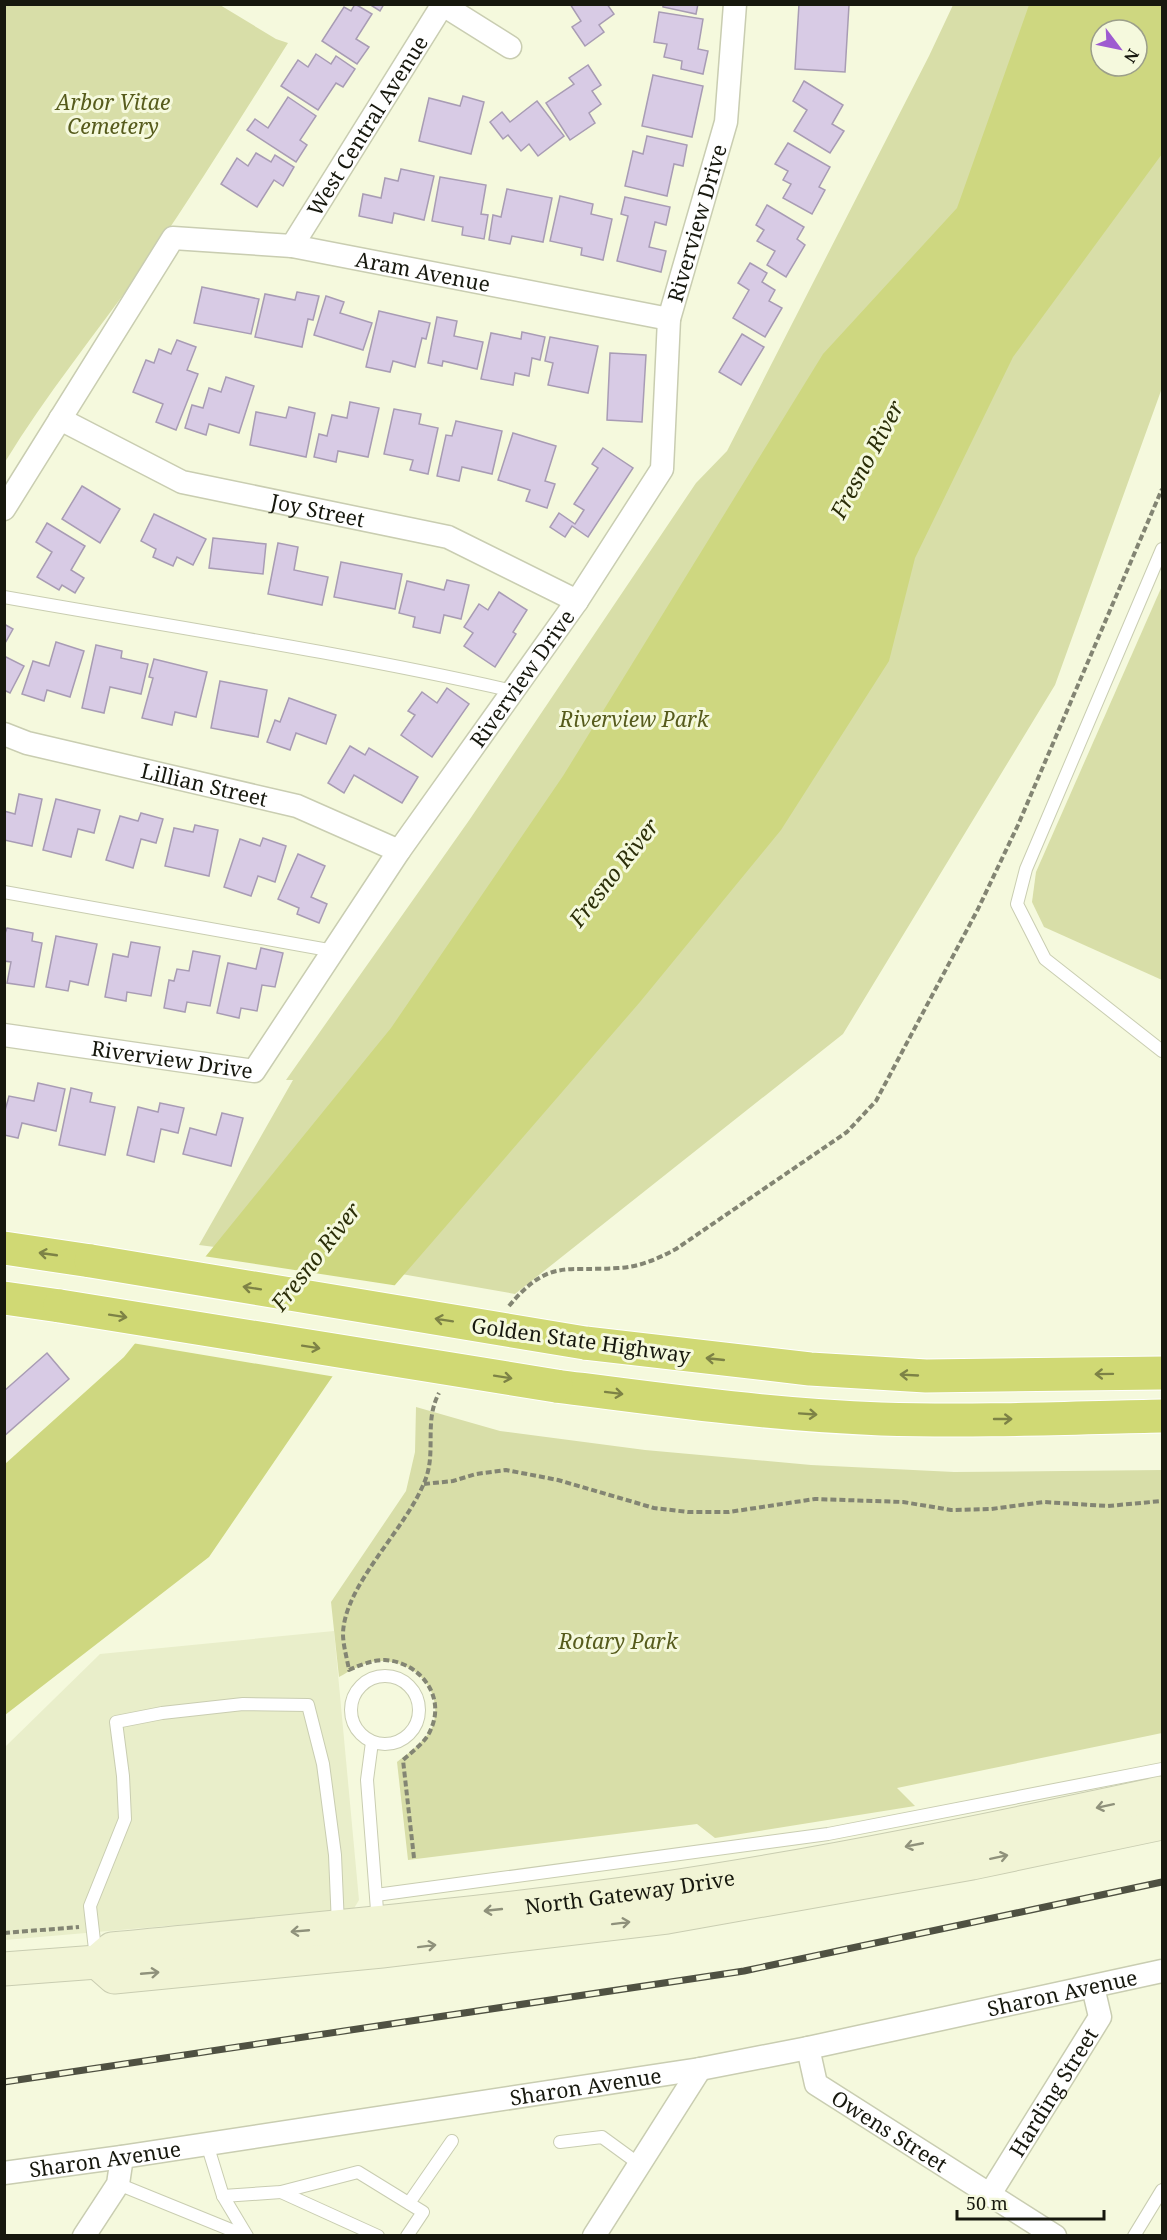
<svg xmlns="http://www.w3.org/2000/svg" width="1167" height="2240" font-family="'Noto Serif',serif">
<rect width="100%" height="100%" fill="#f5f9dd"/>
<path fill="#e9eeca" d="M334,1631L359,1900L353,1910L5,1940V1747L100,1654Z"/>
<g fill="#d8dea8" fill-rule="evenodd">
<path d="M5,5H220L276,39L288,43C240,119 193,195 142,269C96,333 46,395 5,462Z"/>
<path d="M953,5H1162V388L1055,685L843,1034L515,1294L333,1262L199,1245L293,1080H286L470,819L696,483L727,451L929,56ZM1101,30H1137V66H1101Z"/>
<path d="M1162,586V980L1044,927L1032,902L1036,872Z"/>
<path d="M416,1407L500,1431L645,1450L811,1465L954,1472L1162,1470V1733L897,1788L915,1806L715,1838L697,1824L408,1860L397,1762C410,1752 429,1739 434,1722C442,1686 412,1659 377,1661C364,1662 350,1671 339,1677L331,1602L406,1491L415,1452Z"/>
</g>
<path fill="#ced780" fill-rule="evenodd" d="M1029,5H1162V154L1013,357L915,558L889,661L781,830L640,1002L395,1285L209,1557L5,1715V1464L124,1357L391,1028L563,776L823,354L957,208ZM1101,30H1137V66H1101Z"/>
<path fill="#f5f9dd" d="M203,1256L399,1286L336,1377L132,1343Z"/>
<g fill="#d8cbe5" stroke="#a89cb4" stroke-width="1.5">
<path d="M355,4L372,14L356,39L369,47L357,64L322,41L344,7L351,11Z"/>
<path d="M369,4H384L380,11Z"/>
<path d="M570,4H607L614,14L599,25L604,32L585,46L572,27L581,21Z"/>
<path d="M663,4H698L696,14L663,7Z"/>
<path d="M799,4L849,5L845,72L795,69Z"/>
<path d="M659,12L703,19L698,49L708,51L703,74L681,69L682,61L664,57L667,44L654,42Z"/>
<path d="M316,54L331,64L336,56L355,69L343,87L336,83L318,110L281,86L298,60L308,67Z"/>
<path d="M588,65L601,85L592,91L601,104L589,113L595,123L570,140L546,103L574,84L569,78Z"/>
<path d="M653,75L703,86L692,137L642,126Z"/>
<path d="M804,81L843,105L832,124L844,131L830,153L794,131L807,110L793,101Z"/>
<path d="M463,96L484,102L471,154L419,141L429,98L460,106Z"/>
<path d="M288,97L316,116L300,140L307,145L296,162L247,130L255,119L268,128Z"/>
<path d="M537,101L564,136L538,156L529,144L521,151L508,135L503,139L490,122L502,112L510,122Z"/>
<path d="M647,136L687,145L683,166L674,164L667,196L625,186L633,151L643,154Z"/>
<path d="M788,143L830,167L819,187L825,190L812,214L783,198L791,184L783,180L788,171L775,164Z"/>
<path d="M256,153L271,162L275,155L294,167L283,186L274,180L257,207L221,184L237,158L248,166Z"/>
<path d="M401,169L434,176L424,220L394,213L392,223L359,216L363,194L381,198L385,178L398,181Z"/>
<path d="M440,177L486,185L481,214L488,215L484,239L462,235L463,227L432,221Z"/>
<path d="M507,189L552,198L543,242L512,236L510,244L489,240L493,215L501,217Z"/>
<path d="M560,196L593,204L591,214L612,219L603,260L581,255L582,248L550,241Z"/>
<path d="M625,197L670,207L666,225L655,222L649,247L666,251L661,272L617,261L628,216L621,214Z"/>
<path d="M767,205L804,227L797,239L805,245L786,277L767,265L775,251L757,241L764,230L756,225Z"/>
<path d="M750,263L767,273L762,282L775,290L769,301L782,308L765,337L733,318L749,290L738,283Z"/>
<path d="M202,287L259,299L251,334L194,323Z"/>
<path d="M297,292L319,296L313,320L308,319L302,347L255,337L265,294L295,300Z"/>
<path d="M326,296L344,302L340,313L372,323L363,350L314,335Z"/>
<path d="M379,311L430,323L426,339L422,338L415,367L393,361L390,372L366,367Z"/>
<path d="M437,317L457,321L454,336L483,342L477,369L443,361L442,366L428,363Z"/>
<path d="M522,332L545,337L540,360L532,358L529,376L515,373L513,385L481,379L491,333L521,339Z"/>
<path d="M742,334L764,347L741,385L719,372Z"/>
<path d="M550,337L598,346L588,393L548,385L553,363L545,361Z"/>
<path d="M177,340L196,347L187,370L198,374L176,430L156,422L163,404L133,392L146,360L154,363L159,349L171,354Z"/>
<path d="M610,353L646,355L642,422L607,420Z"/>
<path d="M226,377L254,386L239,433L209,424L206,435L185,428L192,405L203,408L209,388L221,392Z"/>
<path d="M350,402L379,408L368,457L338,451L336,462L314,457L319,434L327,436L332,415L347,418Z"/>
<path d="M289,407L315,413L306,457L250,445L256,412L286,418Z"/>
<path d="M394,409L421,414L419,424L438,428L428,474L410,470L413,460L384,454Z"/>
<path d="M456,421L502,431L492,474L462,467L459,481L437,476L446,435L452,436Z"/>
<path d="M513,433L556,446L545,481L555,484L547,508L526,501L530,490L498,480Z"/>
<path d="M603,448L633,468L588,537L572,526L565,537L550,527L559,513L575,524L584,510L574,504L598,468L592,464Z"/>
<path d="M82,486L120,509L100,543L62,519Z"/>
<path d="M154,514L206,539L193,565L177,557L173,566L153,557L156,549L141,541Z"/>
<path d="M47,523L85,546L71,570L84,578L75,593L62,585L59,590L37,577L52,552L36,542Z"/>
<path d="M213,538L266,544L263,574L209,568Z"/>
<path d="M278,543L298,547L294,570L328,577L322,605L268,594Z"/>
<path d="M341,562L402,574L395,609L334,597Z"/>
<path d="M447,580L469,585L461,619L444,615L440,633L413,627L415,617L399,613L407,581L444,590Z"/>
<path d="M499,592L527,610L513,632L516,634L495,667L464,646L473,633L464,627L479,604L488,610Z"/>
<path d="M4,624L13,629L4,645Z"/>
<path d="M56,642L84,651L70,697L47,690L44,701L22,694L33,661L49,666Z"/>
<path d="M96,645L122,651L121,658L148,664L141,694L110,687L104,713L82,708Z"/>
<path d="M4,656L24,666L10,693L4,690Z"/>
<path d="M154,659L207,672L196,717L175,712L172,725L142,718L153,678L149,677Z"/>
<path d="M220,681L267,690L258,737L211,728Z"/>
<path d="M447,688L469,704L432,757L401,735L415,715L408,711L422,692L437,703Z"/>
<path d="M289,698L336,715L326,744L296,733L290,750L267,742L275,720L280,722Z"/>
<path d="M350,746L365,755L369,748L418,777L402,803L354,775L344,793L328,783Z"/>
<path d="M19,794L42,799L32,846L4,840V811L15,814Z"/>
<path d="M56,799L100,810L94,833L78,829L71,857L43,850Z"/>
<path d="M141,813L163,819L156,843L141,839L133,868L106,860L120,816L138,821Z"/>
<path d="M195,825L218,830L209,876L165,866L174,828L193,832Z"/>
<path d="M263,838L286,846L275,882L258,876L251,896L224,887L240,839L260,846Z"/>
<path d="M298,854L325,866L311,897L327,904L319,923L297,914L299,908L278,899Z"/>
<path d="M7,928L33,933L32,941L42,943L34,987L7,983L11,962L4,961V936Z"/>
<path d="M56,936L97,944L88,985L70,981L68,991L46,987Z"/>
<path d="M131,942L160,947L151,996L127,992L126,1001L105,997L113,954L128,957Z"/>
<path d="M261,948L283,953L275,987L262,985L257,1011L241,1008L239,1018L217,1013L228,963L256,969Z"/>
<path d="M193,951L220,956L210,1006L187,1002L185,1012L164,1008L169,980L174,981L177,969L189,971Z"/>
<path d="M38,1083L65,1089L56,1131L22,1123L18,1138L4,1135V1114L9,1096L34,1101Z"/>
<path d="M71,1088L92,1093L90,1102L115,1107L105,1155L59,1145Z"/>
<path d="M160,1103L184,1108L178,1133L161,1129L154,1162L127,1155L138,1107L158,1112Z"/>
<path d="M222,1113L243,1118L231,1166L183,1154L190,1128L216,1135Z"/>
<path d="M47,1353L69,1379L4,1436V1391Z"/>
</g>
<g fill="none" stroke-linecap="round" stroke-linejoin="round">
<defs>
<g id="lane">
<path d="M1162,549L1026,869L1017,904L1045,959L1162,1051"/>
<path d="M4,597C174,627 345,653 513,691"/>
<path d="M4,892L334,951"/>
<circle cx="385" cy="1710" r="34"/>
<path d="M372,1742L367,1780L378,1923"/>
<path d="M376,1895L828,1834L1162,1769"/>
<path d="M96,1958L90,1906L125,1819L123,1776L116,1722L162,1713L243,1704L308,1705L323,1764L335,1855L338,1925"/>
<path d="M560,2142L602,2137L639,2164"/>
<path d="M207,2144L223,2196L247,2236"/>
<path d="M118,2184L246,2236"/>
<path d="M281,2192L378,2236"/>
<path d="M223,2196L281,2192L358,2172L423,2212L407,2236"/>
<path d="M409,2203L452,2141"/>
<path d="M1134,2236L1162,2190"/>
</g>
<g id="street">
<path d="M443,5L510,47"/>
<path id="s1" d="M292,246L443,4"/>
<path id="s2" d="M60,419L182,482L448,537L577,601"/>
<path id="s3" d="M4,509L173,238L292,246L669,319"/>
<path id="s4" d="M4,734L27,743L297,806L399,851"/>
<path id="s5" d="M4,1035L254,1071L399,851L577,601L662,469L669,319L726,122L735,4"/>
<path id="s6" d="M808,2048L816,2084L1055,2236"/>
<path id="s7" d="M4,2173L122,2157L700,2069L808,2048L1162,1971"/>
<path id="s8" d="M990,2194L1100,2017L1093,1987"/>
<path d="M84,2236L118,2184L122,2157"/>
<path d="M594,2236L700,2069"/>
</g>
<g id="secondary">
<path d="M97,1962L114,1977L382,1951L667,1917L972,1863L1162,1823"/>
<path id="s9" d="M4,1969L97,1962L112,1949C294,1931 477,1915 659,1889C828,1864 995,1829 1162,1793"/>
</g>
<g id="highway">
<path d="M4,1248L91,1261"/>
<path d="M4,1298L60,1306"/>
<path d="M585,1343L810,1369L926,1376L1162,1373"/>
<path d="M556,1386C664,1400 772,1415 881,1419C975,1422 1069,1418 1162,1416"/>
</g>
</defs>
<use href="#lane" stroke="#c9cdb1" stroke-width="14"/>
<use href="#street" stroke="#c9cdb1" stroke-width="25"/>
<use href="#secondary" stroke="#c9cdb1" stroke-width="35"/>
<use href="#highway" stroke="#fff" stroke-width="35"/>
<g stroke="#838573" stroke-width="4" stroke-dasharray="6 3" stroke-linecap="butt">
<path d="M509,1306C549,1258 566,1272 618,1268C640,1267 657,1259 676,1249L847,1132L876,1101L978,909L1018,825L1162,489"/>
<path d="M424,1484L453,1481L476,1474L506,1470L558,1480L654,1508L688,1512H729L815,1499L903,1502L951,1510L991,1509L1044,1502L1108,1506L1162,1501"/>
<path d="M414,1858L403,1760C414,1750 426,1742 431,1729C446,1695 419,1662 385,1660C372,1660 360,1665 349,1670C347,1658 343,1645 343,1634C344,1584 408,1528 426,1478C436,1450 424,1421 439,1393"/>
<path d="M4,1933L79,1927"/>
</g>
<use href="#lane" stroke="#fff" stroke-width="12"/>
<use href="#street" stroke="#fff" stroke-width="22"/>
<use href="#secondary" stroke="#f1f4d5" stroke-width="33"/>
<use href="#highway" stroke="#d0d974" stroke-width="33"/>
<defs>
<path id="rail" d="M4,2082L744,1971L1162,1882"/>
</defs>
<use href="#rail" stroke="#4f5142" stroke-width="7"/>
<use href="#rail" stroke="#f5f9dd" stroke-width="4.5" stroke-dasharray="14" stroke-linecap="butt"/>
<defs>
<g id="highway-bridge">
<path d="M91,1261L585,1343"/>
<path d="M60,1306L556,1386"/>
</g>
</defs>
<use href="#highway-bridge" stroke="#fff" stroke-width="35" stroke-linecap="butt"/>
<use href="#highway-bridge" stroke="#d0d974" stroke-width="33"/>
</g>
<defs><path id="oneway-shaft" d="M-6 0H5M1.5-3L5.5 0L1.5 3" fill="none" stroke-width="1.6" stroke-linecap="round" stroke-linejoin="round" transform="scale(1.5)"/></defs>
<g stroke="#7d8246">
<use href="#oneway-shaft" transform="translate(48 1254) rotate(-172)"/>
<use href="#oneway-shaft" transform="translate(252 1288) rotate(-171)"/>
<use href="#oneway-shaft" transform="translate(118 1316) rotate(9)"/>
<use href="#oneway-shaft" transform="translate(444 1320) rotate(-171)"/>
<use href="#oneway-shaft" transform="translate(311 1347) rotate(9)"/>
<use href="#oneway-shaft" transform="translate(715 1359) rotate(-174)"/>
<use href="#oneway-shaft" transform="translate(1104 1374) rotate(179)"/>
<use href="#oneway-shaft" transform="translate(909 1375) rotate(-177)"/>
<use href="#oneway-shaft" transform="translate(503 1377) rotate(9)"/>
<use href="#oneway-shaft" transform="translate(614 1393) rotate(7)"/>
<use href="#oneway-shaft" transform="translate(808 1414) rotate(4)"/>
<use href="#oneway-shaft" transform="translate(1003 1419)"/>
</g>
<g stroke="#8f917b">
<use href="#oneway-shaft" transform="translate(1105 1806) rotate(168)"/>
<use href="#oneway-shaft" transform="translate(914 1845) rotate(169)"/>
<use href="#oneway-shaft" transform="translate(999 1857) rotate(-12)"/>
<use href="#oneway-shaft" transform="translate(493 1910) rotate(174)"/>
<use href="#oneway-shaft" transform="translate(621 1923) rotate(-7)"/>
<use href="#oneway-shaft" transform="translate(300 1931) rotate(175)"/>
<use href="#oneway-shaft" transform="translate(427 1946) rotate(-7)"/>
<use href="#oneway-shaft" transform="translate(150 1973) rotate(-5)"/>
</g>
<g text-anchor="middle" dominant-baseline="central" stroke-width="6" stroke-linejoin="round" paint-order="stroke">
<g font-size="21" font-style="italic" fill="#565b1c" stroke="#f5f9dd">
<text x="113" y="102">Arbor Vitae<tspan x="113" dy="24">Cemetery</tspan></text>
<text x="634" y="719">Riverview Park</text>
<text x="618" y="1641">Rotary Park</text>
</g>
<g font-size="21" fill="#17180e" stroke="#f5f9dd">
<text stroke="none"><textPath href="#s1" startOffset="142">West Central Avenue</textPath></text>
<text stroke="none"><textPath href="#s5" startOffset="1230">Riverview Drive</textPath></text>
<text stroke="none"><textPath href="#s3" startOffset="572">Aram Avenue</textPath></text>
<text stroke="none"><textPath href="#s2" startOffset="276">Joy Street</textPath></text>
<text stroke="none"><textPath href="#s5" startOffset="728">Riverview Drive</textPath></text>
<text stroke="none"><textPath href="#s4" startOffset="207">Lillian Street</textPath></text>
<text stroke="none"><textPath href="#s5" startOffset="170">Riverview Drive</textPath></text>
<text transform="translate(581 1340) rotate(8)">Golden State Highway</text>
<text stroke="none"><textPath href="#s9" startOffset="634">North Gateway Drive</textPath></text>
<text stroke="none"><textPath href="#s7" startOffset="1074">Sharon Avenue</textPath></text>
<text stroke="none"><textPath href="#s7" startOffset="588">Sharon Avenue</textPath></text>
<text stroke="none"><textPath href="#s8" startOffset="120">Harding Street</textPath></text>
<text stroke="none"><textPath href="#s6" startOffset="124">Owens Street</textPath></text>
<text stroke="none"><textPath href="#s7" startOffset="102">Sharon Avenue</textPath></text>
</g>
<g font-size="22" font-style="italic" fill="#2b2e08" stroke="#f5f9dd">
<text transform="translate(866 459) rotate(-62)">Fresno River</text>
<text transform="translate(613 872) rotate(-52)">Fresno River</text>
<text transform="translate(315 1256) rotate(-52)">Fresno River</text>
</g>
</g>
<rect width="1167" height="2240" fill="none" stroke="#17180e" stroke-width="12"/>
<g transform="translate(1119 48) rotate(122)"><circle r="28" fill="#f5f9dd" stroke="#9c9f8a" stroke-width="1.5"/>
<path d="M0-4.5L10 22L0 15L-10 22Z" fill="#9e5bd0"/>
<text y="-9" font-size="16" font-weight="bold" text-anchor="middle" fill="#17180e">N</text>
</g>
<path d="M957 2210v9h147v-9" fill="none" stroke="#17180e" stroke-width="3"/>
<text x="966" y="2210" font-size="18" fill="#17180e" stroke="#f5f9dd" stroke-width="4.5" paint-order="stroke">50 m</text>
</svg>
